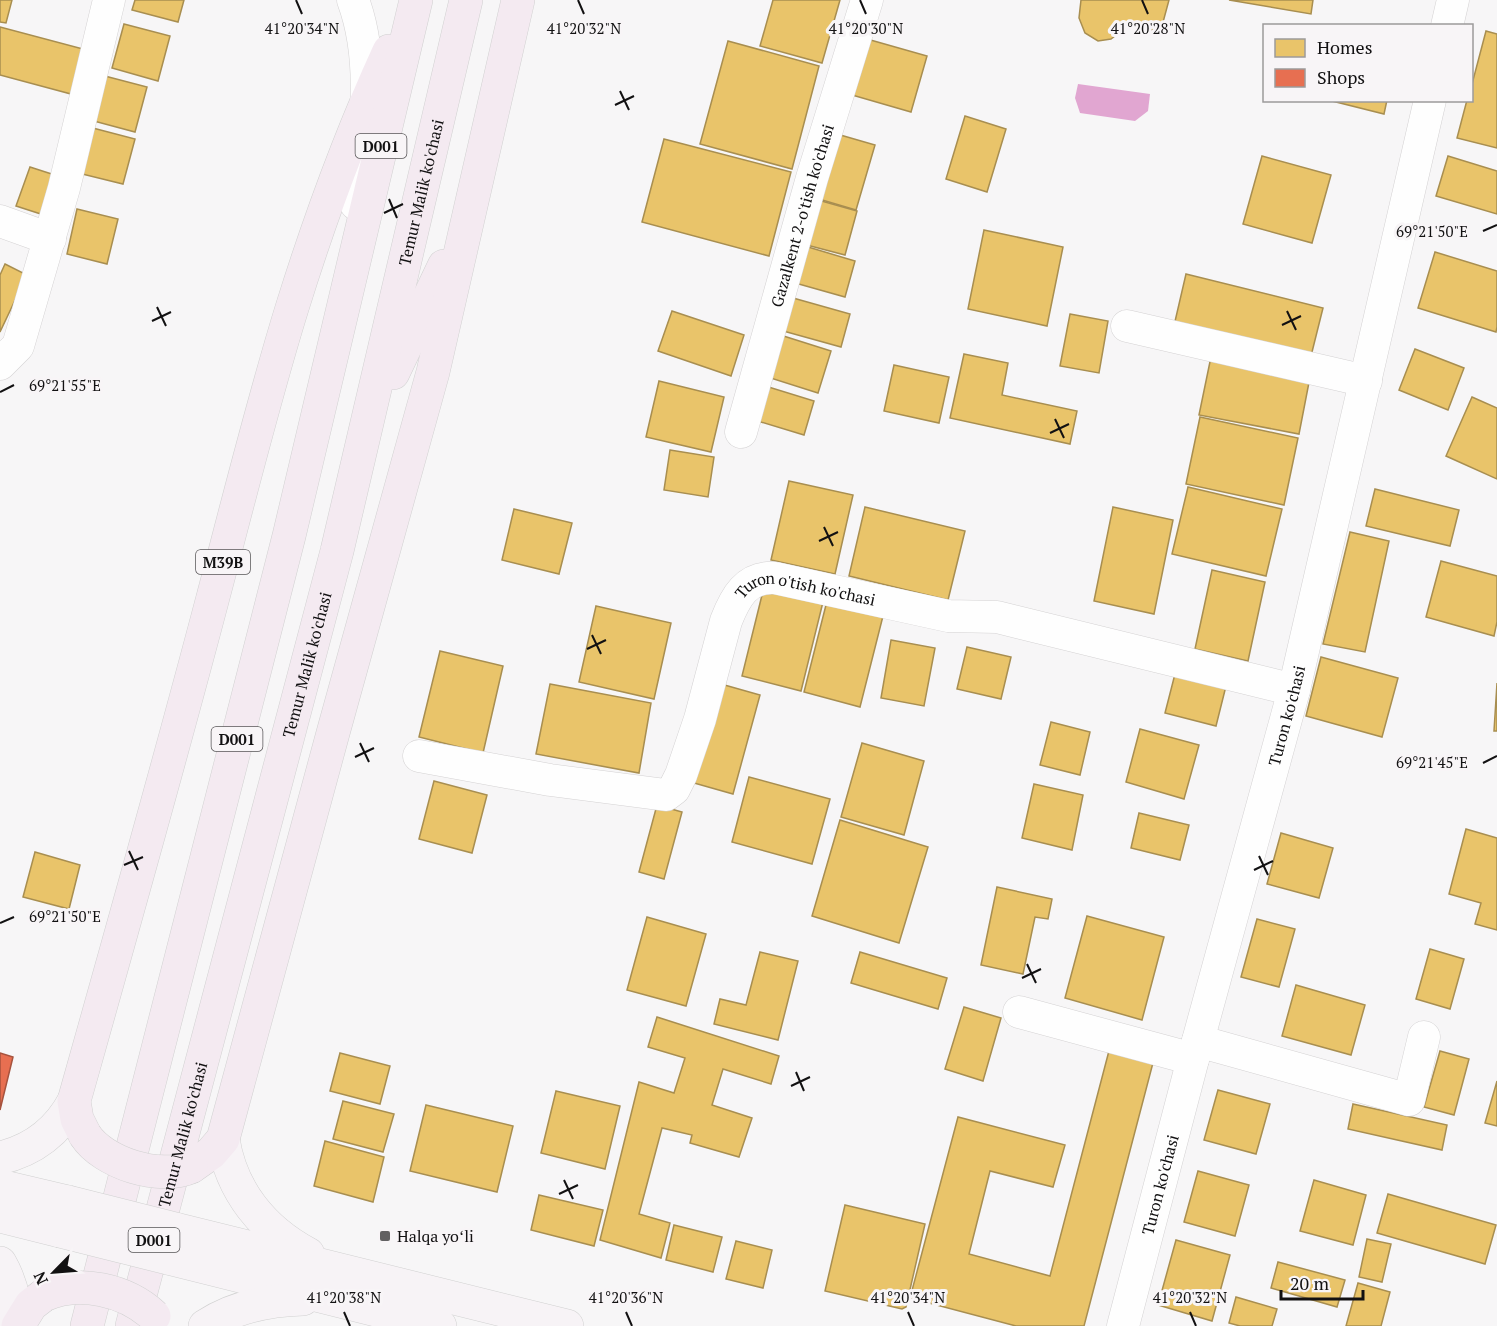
<svg xmlns="http://www.w3.org/2000/svg" width="1497" height="1326" font-family="'PT Serif',serif">
<rect width="100%" height="100%" fill="#f7f6f7"/>
<path fill="#e1a6d1" d="M1078,84L1150,94L1148,111L1135,121L1080,113L1075,98Z"/>
<g fill="#e9c46a" stroke="#a88e50" stroke-width="1.5">
<path d="M0,0H12L6,23L0,22Z"/>
<path d="M135,0H184L178,22L132,10Z"/>
<path d="M773,0H840L822,63L760,46Z"/>
<path d="M1081,0H1169L1162,26L1158,24L1156,31L1127,23L1125,28L1111,39L1098,41L1085,33L1079,18Z"/>
<path d="M1229,0H1313L1311,14Z"/>
<path d="M124,24L170,36L158,81L112,68Z"/>
<path d="M0,27L83,49L71,94L0,75Z"/>
<path d="M1486,31L1497,34V148L1457,138L1467,100H1472V84Z"/>
<path d="M867,39L927,56L911,112L852,95Z"/>
<path d="M728,41L819,66L792,169L700,144Z"/>
<path d="M101,75L147,87L135,132L90,120Z"/>
<path d="M1328,100H1387L1384,114Z"/>
<path d="M965,116L1006,129L987,192L946,179Z"/>
<path d="M89,127L135,139L123,184L78,173Z"/>
<path d="M830,132L875,145L856,210L812,197Z"/>
<path d="M664,139L791,172L769,256L642,222Z"/>
<path d="M1262,156L1331,175L1312,243L1243,224Z"/>
<path d="M1448,156L1497,171V214L1436,196Z"/>
<path d="M30,167L61,177L47,216L16,206Z"/>
<path d="M811,198L857,211L845,255L799,243Z"/>
<path d="M77,209L118,219L107,264L67,254Z"/>
<path d="M984,230L1063,247L1047,326L968,309Z"/>
<path d="M798,244L855,261L845,297L788,281Z"/>
<path d="M1435,252L1497,271V327L1496,332L1418,308Z"/>
<path d="M5,264L27,275L0,332V275Z"/>
<path d="M1186,274L1323,308L1309,364L1173,330Z"/>
<path d="M786,296L850,314L841,347L776,329Z"/>
<path d="M672,311L744,335L731,376L658,351Z"/>
<path d="M1070,314L1108,321L1099,373L1060,366Z"/>
<path d="M774,333L831,351L818,393L761,375Z"/>
<path d="M1415,349L1464,368L1448,410L1399,390Z"/>
<path d="M1212,352L1311,372L1299,434L1199,415Z"/>
<path d="M964,354L1008,363L1002,395L1077,411L1070,444L950,418Z"/>
<path d="M894,365L949,377L939,423L884,411Z"/>
<path d="M659,381L724,397L711,452L646,437Z"/>
<path d="M762,385L814,401L804,435L751,419Z"/>
<path d="M1472,397L1497,408V479L1446,456Z"/>
<path d="M1200,417L1298,438L1284,505L1186,484Z"/>
<path d="M670,450L714,457L708,497L664,490Z"/>
<path d="M789,481L853,495L835,574L771,560Z"/>
<path d="M1188,487L1282,509L1266,576L1172,554Z"/>
<path d="M1375,489L1459,510L1450,546L1366,526Z"/>
<path d="M865,507L965,531L948,600L849,576Z"/>
<path d="M1113,507L1173,520L1154,614L1094,601Z"/>
<path d="M514,509L572,523L559,574L502,560Z"/>
<path d="M1350,532L1389,541L1365,652L1323,644Z"/>
<path d="M1441,561L1497,576V622L1494,636L1426,617Z"/>
<path d="M1212,570L1265,582L1248,661L1195,649Z"/>
<path d="M764,587L823,602L801,691L742,676Z"/>
<path d="M827,601L883,616L860,707L804,692Z"/>
<path d="M596,606L671,623L654,699L579,682Z"/>
<path d="M891,640L935,648L924,706L881,698Z"/>
<path d="M967,647L1011,657L1001,699L957,689Z"/>
<path d="M440,651L503,666L483,753L419,737Z"/>
<path d="M1321,657L1398,678L1382,737L1306,716Z"/>
<path d="M1175,674L1226,686L1216,726L1165,713Z"/>
<path d="M1497,683V731H1494Z"/>
<path d="M550,684L651,703L639,773L536,754Z"/>
<path d="M721,684L760,695L733,794L694,783Z"/>
<path d="M1051,722L1090,732L1080,775L1040,765Z"/>
<path d="M1140,729L1199,745L1184,799L1126,782Z"/>
<path d="M862,743L924,761L904,835L841,817Z"/>
<path d="M749,777L830,799L812,864L732,842Z"/>
<path d="M434,781L487,795L472,853L419,839Z"/>
<path d="M1034,784L1083,795L1072,850L1022,838Z"/>
<path d="M657,805L682,812L664,879L639,872Z"/>
<path d="M1139,813L1189,825L1180,860L1131,848Z"/>
<path d="M840,820L928,847L899,943L812,916Z"/>
<path d="M1466,829L1497,838V930L1475,924L1481,903L1449,894Z"/>
<path d="M1281,833L1333,848L1319,898L1267,884Z"/>
<path d="M35,852L80,865L69,909L23,897Z"/>
<path d="M997,887L1052,899L1048,919L1035,917L1023,974L981,965Z"/>
<path d="M1087,916L1164,937L1142,1020L1065,998Z"/>
<path d="M647,917L706,934L686,1006L627,990Z"/>
<path d="M1257,919L1295,929L1279,987L1241,977Z"/>
<path d="M1430,949L1464,959L1450,1009L1416,999Z"/>
<path d="M760,952L798,961L778,1040L714,1024L720,999L746,1005Z"/>
<path d="M860,952L947,978L938,1009L851,983Z"/>
<path d="M1296,985L1365,1005L1351,1055L1282,1036Z"/>
<path d="M964,1007L1001,1018L983,1081L945,1069Z"/>
<path d="M657,1017L779,1056L771,1084L723,1069L712,1105L752,1118L739,1157L690,1143L692,1135L662,1128L639,1214L670,1223L661,1258L600,1240L639,1082L674,1093L685,1058L648,1047Z"/>
<path d="M1110,1047L1154,1059L1084,1326H1016L910,1298L958,1117L1065,1145L1053,1187L990,1171L969,1254L1050,1276Z"/>
<path d="M1440,1051L1469,1059L1454,1115L1424,1107Z"/>
<path d="M340,1053L390,1066L380,1104L330,1091Z"/>
<path d="M1497,1081V1126L1485,1123Z"/>
<path d="M1218,1090L1270,1104L1256,1154L1204,1140Z"/>
<path d="M556,1091L620,1106L605,1169L541,1153Z"/>
<path d="M343,1101L394,1114L383,1152L333,1139Z"/>
<path d="M1353,1104L1447,1125L1442,1150L1348,1129Z"/>
<path d="M426,1105L513,1126L497,1192L410,1171Z"/>
<path d="M325,1141L384,1157L373,1202L314,1186Z"/>
<path d="M1198,1171L1249,1185L1235,1236L1184,1222Z"/>
<path d="M1314,1180L1366,1195L1353,1245L1300,1231Z"/>
<path d="M1388,1194L1496,1225L1485,1264L1377,1233Z"/>
<path d="M539,1195L603,1210L594,1246L531,1230Z"/>
<path d="M845,1205L925,1224L906,1307L902,1309L825,1291Z"/>
<path d="M674,1225L722,1237L713,1272L666,1260Z"/>
<path d="M1367,1239L1391,1244L1382,1282L1359,1277Z"/>
<path d="M1176,1240L1230,1255L1212,1321L1158,1305Z"/>
<path d="M736,1241L772,1250L763,1288L726,1279Z"/>
<path d="M1278,1262L1345,1280L1337,1307L1271,1288Z"/>
<path d="M1358,1283L1390,1292L1381,1326H1346Z"/>
<path d="M1236,1297L1277,1309L1272,1326H1240L1229,1323Z"/>
</g>
<path fill="#e76f51" stroke="#a7533e" stroke-width="1.5" d="M0,1053L13,1057L0,1110Z"/>
<g fill="none" stroke-linecap="round" stroke-linejoin="round">
<defs>
<g id="minor">
<path d="M353,0C377,65 364,137 356,204"/>
<path d="M1447,26L1453,0"/>
<path d="M0,221L50,239"/>
<path d="M1127,326L1366,381"/>
<path d="M0,364L18,346L64,188L109,0"/>
<path id="s1" d="M741,432L812,178L867,0"/>
<path id="s2" d="M419,756L550,780L666,795L674,789L681,775L700,719L726,621C735,598 746,576 775,578L948,616L997,617L1294,690"/>
<path d="M1019,1012L1193,1059"/>
<path d="M1198,1041L1409,1100L1424,1037"/>
<path id="s3" d="M1123,1326L1193,1059L1294,690L1430,100"/>
</g>
<g id="major">
<path d="M223,1139C231,1191 263,1230 308,1254"/>
<path d="M0,1158C34,1150 58,1131 74,1101"/>
<path d="M0,1186L68,1202"/>
<path d="M0,1216L60,1231"/>
<path d="M175,1229L567,1326"/>
<path d="M168,1258L440,1326"/>
<path d="M0,1263C11,1282 16,1304 16,1326"/>
<path d="M205,1326C234,1307 269,1300 303,1299"/>
</g>
<g id="highway">
<path d="M393,373L444,266"/>
<path d="M85,1135L77,1119L74,1101C121,934 168,768 212,601C238,503 262,405 292,308C319,221 351,134 389,51"/>
<path d="M191,1167L211,1153L223,1139L333,733L433,372L518,0"/>
<path d="M18,1326L31,1305L44,1295"/>
<path d="M87,1326L289,536L416,0"/>
<path id="s4" d="M132,1326L337,551L466,0"/>
</g>
</defs>
<use href="#minor" stroke="#d4d2d3" stroke-width="33"/>
<use href="#major" stroke="#d1d1d1" stroke-width="34"/>
<use href="#highway" stroke="#d1d1d1" stroke-width="34"/>
<use href="#minor" stroke="#fefefe" stroke-width="32"/>
<use href="#major" stroke="#f7f3f6" stroke-width="33"/>
<use href="#highway" stroke="#f4eaf1" stroke-width="33"/>
<defs>
<g id="major-bridge">
<path d="M68,1202L175,1229"/>
<path d="M60,1231L168,1258"/>
</g>
<g id="highway-bridge">
<path d="M85,1135C103,1163 160,1181 191,1167"/>
<path d="M44,1295C79,1279 126,1290 154,1316"/>
</g>
</defs>
<use href="#major-bridge" stroke="#d1d1d1" stroke-width="34" stroke-linecap="butt"/>
<use href="#highway-bridge" stroke="#d1d1d1" stroke-width="34" stroke-linecap="butt"/>
<use href="#major-bridge" stroke="#f7f3f6" stroke-width="33"/>
<use href="#highway-bridge" stroke="#f4eaf1" stroke-width="33"/>
</g>
<path fill="none" stroke="#121112" stroke-width="2" d="M296,0L302,14M578,0L584,14M860,0L866,14M1142,0L1148,14M620,91L629,110M615,105L634,96M389,199L397,218M384,213L403,204M1483,231L1497,225M157,307L166,326M1287,311L1296,330M152,321L171,312M1282,325L1301,316M0,392L14,385M1055,419L1064,438M1050,433L1069,424M824,527L833,546M819,541L838,532M592,635L601,654M587,649L606,640M360,743L369,762M355,757L374,748M1483,763L1497,756M129,851L138,870M1259,856L1268,875M124,865L143,857M1254,870L1273,861M0,923L14,917M1027,964L1036,983M1022,978L1041,969M796,1072L804,1091M791,1086L810,1077M564,1180L573,1199M559,1194L578,1185M344,1312L350,1326M626,1312L632,1326M908,1312L914,1326M1190,1312L1196,1326"/>
<rect fill="#626162" stroke="#f8f5f7" stroke-width="2" x="379" y="1230" width="12" height="12" rx="3"/>
<g text-anchor="middle" dominant-baseline="central" stroke-width="6" stroke-linejoin="round" paint-order="stroke">
<g fill="#f8f5f7" stroke="#575557" stroke-width="1.5">
<rect x="355.5" y="134" width="51" height="24" rx="4.5"/>
<rect x="196" y="550" width="54" height="24" rx="4.5"/>
<rect x="211.5" y="727" width="51" height="24" rx="4.5"/>
<rect x="128.5" y="1228" width="51" height="24" rx="4.5"/>
</g>
<g font-size="15" font-weight="bold" fill="#121112">
<text x="381" y="146">D001</text>
<text x="223" y="562">M39B</text>
<text x="237" y="739">D001</text>
<text x="154" y="1240">D001</text>
</g>
<g font-size="16" fill="#121112" stroke="#f8f5f7">
<text stroke="none"><textPath href="#s4" startOffset="1170">Temur Malik ko'chasi</textPath></text>
<text stroke="none"><textPath href="#s1" startOffset="225">Gazalkent 2-o'tish ko'chasi</textPath></text>
<text stroke="none"><textPath href="#s2" startOffset="537">Turon o'tish ko'chasi</textPath></text>
<text stroke="none"><textPath href="#s4" startOffset="684">Temur Malik ko'chasi</textPath></text>
<text stroke="none"><textPath href="#s3" startOffset="632">Turon ko'chasi</textPath></text>
<text stroke="none"><textPath href="#s4" startOffset="198">Temur Malik ko'chasi</textPath></text>
<text stroke="none"><textPath href="#s3" startOffset="146">Turon ko'chasi</textPath></text>
</g>
<g font-size="16" fill="#121112" stroke="#f8f5f7" text-anchor="start">
<text x="397" y="1236">Halqa yoʻli</text>
</g>
</g>
<g font-size="15" text-anchor="middle" fill="#121112" stroke="#f8f5f7" stroke-width="6" stroke-linejoin="round" paint-order="stroke">
<text x="302" y="34">41°20'34"N</text>
<text x="584" y="34">41°20'32"N</text>
<text x="866" y="34">41°20'30"N</text>
<text x="1148" y="34">41°20'28"N</text>
<text x="1432" y="237">69°21'50"E</text>
<text x="65" y="391">69°21'55"E</text>
<text x="1432" y="768">69°21'45"E</text>
<text x="65" y="922">69°21'50"E</text>
<text x="626" y="1303">41°20'36"N</text>
<text x="908" y="1303">41°20'34"N</text>
<text x="1190" y="1303">41°20'32"N</text>
<text x="344" y="1303">41°20'38"N</text>
</g>
<rect x="1263" y="24" width="210" height="78" fill="#f8f5f7" stroke="#9c9a9b" stroke-width="1.5"/>
<rect x="1275" y="39" width="30" height="18" fill="#e9c46a" stroke="#9c9a9b" stroke-width="1.5"/>
<text x="1317" y="54" font-size="18" fill="#121112">Homes</text>
<rect x="1275" y="69" width="30" height="18" fill="#e76f51" stroke="#9c9a9b" stroke-width="1.5"/>
<text x="1317" y="84" font-size="18" fill="#121112">Shops</text>
<g transform="translate(54 1272) rotate(245)" stroke="#f8f5f7" stroke-width="4.5" paint-order="stroke">
<path d="M0-4.5L10 22L0 15L-10 22Z" fill="#121112"/>
<text y="-9" font-size="16" font-weight="bold" text-anchor="middle" fill="#121112">N</text>
</g>
<path d="M1281 1290v9h82v-9" fill="none" stroke="#121112" stroke-width="3"/>
<text x="1290" y="1290" font-size="18" fill="#121112" stroke="#f8f5f7" stroke-width="4.5" paint-order="stroke">20 m</text>
</svg>
